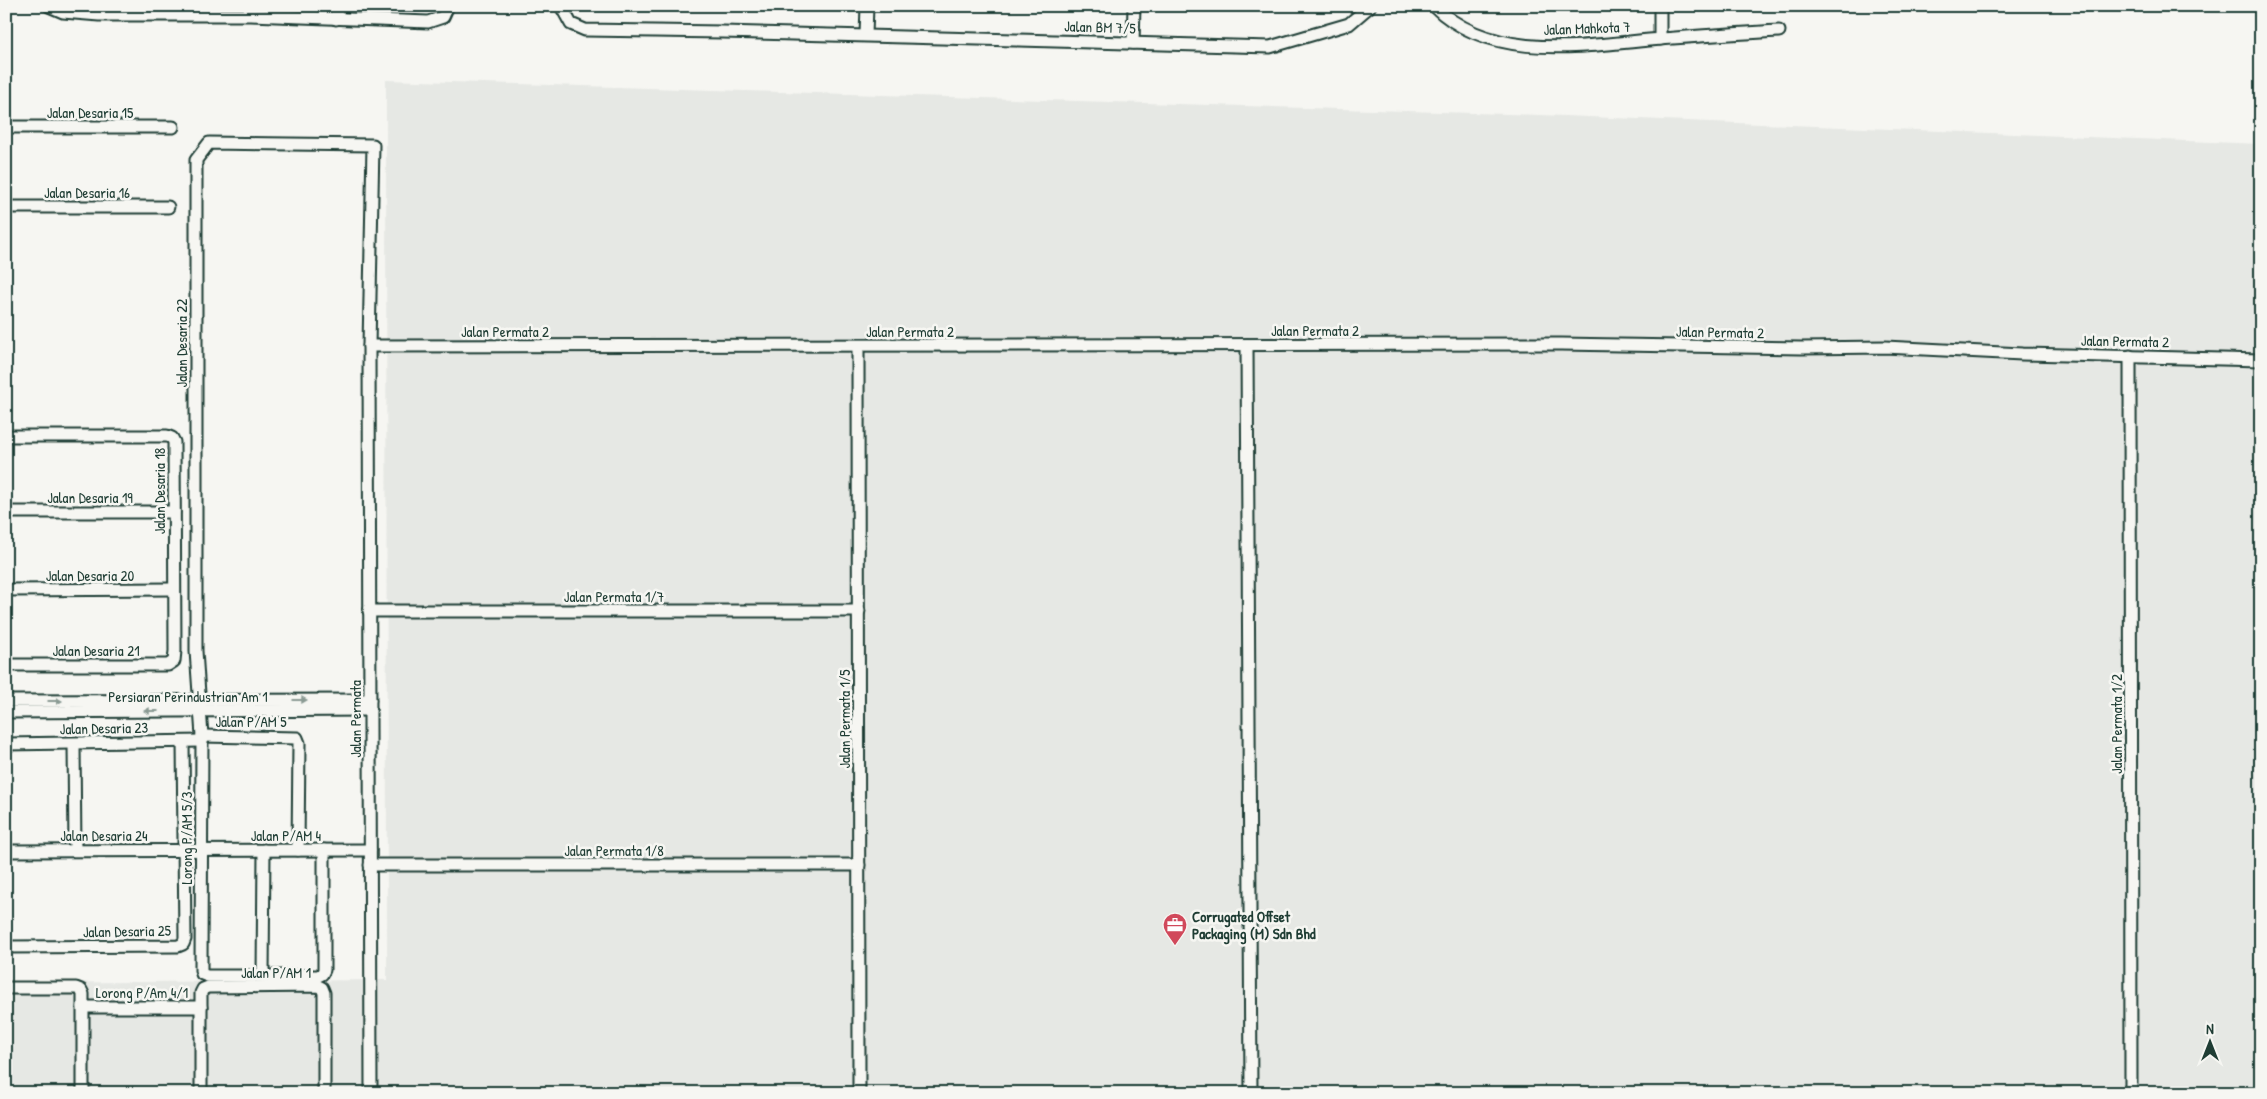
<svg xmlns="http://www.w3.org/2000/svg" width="2267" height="1099" font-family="'Patrick Hand',sans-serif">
<rect width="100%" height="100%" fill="#f6f6f2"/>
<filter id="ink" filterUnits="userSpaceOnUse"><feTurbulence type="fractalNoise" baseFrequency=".02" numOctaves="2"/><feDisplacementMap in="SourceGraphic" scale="10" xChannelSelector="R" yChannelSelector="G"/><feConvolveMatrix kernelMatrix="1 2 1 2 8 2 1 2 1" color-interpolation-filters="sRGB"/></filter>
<g filter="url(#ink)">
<path fill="#e6e8e4" d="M386,80L1540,115L2261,144V1093H6V983L387,980Z"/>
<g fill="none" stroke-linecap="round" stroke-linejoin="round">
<defs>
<g id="minor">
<path d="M49,6L63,12L99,15H251L428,22L443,17L448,6"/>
<path d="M561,6L571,24L585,30L723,32L1270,47L1349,24L1370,6"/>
<path d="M1434,6C1493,64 1588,45 1661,39C1701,36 1740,33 1779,31"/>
<path d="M336,19L337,6"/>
<path d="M866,35L867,6"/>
<path d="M1660,39V6"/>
<path d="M1133,43L1134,6"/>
<path d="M6,127H173"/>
<path d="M6,207H168"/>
<path d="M1247,345L1251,1093"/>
<path d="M369,346L1561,344L1801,348L1885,347L2022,354L2261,360"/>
<path d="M858,346L859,1093"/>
<path d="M2130,356L2131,1093"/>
<path d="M6,436H167L172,438L174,442L175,651L174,661L168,665H6"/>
<path d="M6,512H174"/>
<path d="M6,590L174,589"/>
<path d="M369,611H859"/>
<path d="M6,701L370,700"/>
<path d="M6,712L370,710"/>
<path d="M202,736L297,738L299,743L298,850"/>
<path d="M6,744L202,741"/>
<path d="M74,744L75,850"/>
<path d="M324,850V970L322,974L318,976H207L202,974L201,970L202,736L196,651V160L209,143L373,145L369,346L371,1093"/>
<path d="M6,851L370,850"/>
<path d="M370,865H859"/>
<path d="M6,947L178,946L183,944L185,939L183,742"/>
<path d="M263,976L264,850"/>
<path d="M6,988H76L81,990L83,994V1093"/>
<path d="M83,1007H201"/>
<path d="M201,1093V993L203,989L208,987L318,986L322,988L324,993V1093"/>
</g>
</defs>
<use href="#minor" stroke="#1f3d34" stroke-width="15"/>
<use href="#minor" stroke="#f6f6f2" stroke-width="11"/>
</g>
<defs><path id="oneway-solid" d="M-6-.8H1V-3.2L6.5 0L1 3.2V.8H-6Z" transform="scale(1.25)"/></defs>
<g fill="#8a9a93">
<use href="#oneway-solid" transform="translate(300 700)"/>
<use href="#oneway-solid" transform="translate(55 701)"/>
<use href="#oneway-solid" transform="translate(151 711) rotate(180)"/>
</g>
</g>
<defs>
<symbol id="office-pin" viewBox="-11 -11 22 30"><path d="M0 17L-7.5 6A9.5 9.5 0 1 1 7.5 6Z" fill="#d1495b" stroke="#f6f6f2"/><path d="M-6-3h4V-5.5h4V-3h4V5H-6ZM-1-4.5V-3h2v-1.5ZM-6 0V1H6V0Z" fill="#fff"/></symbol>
</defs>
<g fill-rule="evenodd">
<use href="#office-pin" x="1161" y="911" width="28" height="38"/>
</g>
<g text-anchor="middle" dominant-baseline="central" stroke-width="5" stroke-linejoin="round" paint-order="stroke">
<g font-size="15" fill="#1f3d34" stroke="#f6f6f2">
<text transform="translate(1100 27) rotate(2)">Jalan BM 7/5</text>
<text transform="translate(1587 28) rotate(-2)">Jalan Mahkota 7</text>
<text x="90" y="112">Jalan Desaria 15</text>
<text x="87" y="192">Jalan Desaria 16</text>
<text x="1315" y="330">Jalan Permata 2</text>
<text x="505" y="331">Jalan Permata 2</text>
<text x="910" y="331">Jalan Permata 2</text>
<text transform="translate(1720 332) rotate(1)">Jalan Permata 2</text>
<text transform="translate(2125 341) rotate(1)">Jalan Permata 2</text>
<text transform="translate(181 343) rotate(-90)">Jalan Desaria 22</text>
<text transform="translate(159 491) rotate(-90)">Jalan Desaria 18</text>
<text x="90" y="497">Jalan Desaria 19</text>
<text x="90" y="575">Jalan Desaria 20</text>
<text x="614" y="596">Jalan Permata 1/7</text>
<text x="96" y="650">Jalan Desaria 21</text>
<text x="188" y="696">Persiaran Perindustrian Am 1</text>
<text transform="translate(355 719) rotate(-90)">Jalan Permata</text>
<text transform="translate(844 719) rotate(-90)">Jalan Permata 1/5</text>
<text x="251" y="721">Jalan P/AM 5</text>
<text transform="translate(2116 724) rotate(-90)">Jalan Permata 1/2</text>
<text transform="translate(104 728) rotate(-1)">Jalan Desaria 23</text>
<text x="104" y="835">Jalan Desaria 24</text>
<text x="286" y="835">Jalan P/AM 4</text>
<text transform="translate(186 838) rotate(-90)">Lorong P/AM 5/3</text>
<text x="614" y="850">Jalan Permata 1/8</text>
<text transform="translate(127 931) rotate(-1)">Jalan Desaria 25</text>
<text x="276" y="972">Jalan P/AM 1</text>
<text x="142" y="992">Lorong P/Am 4/1</text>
</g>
<g font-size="15" font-weight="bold" fill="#1f3d34" stroke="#f6f6f2" text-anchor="start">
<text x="1192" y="916">Corrugated Offset<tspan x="1192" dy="17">Packaging (M) Sdn Bhd</tspan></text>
</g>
</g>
<rect width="2267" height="1099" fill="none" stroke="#f6f6f2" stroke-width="25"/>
<rect x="12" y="12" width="2242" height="1074" fill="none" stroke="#1f3d34" stroke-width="2" filter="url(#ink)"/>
<g transform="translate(2210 1042)" stroke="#f6f6f2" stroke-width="4" paint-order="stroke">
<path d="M0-4L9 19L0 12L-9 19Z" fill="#1f3d34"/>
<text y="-8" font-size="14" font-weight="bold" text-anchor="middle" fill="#1f3d34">N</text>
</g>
</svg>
